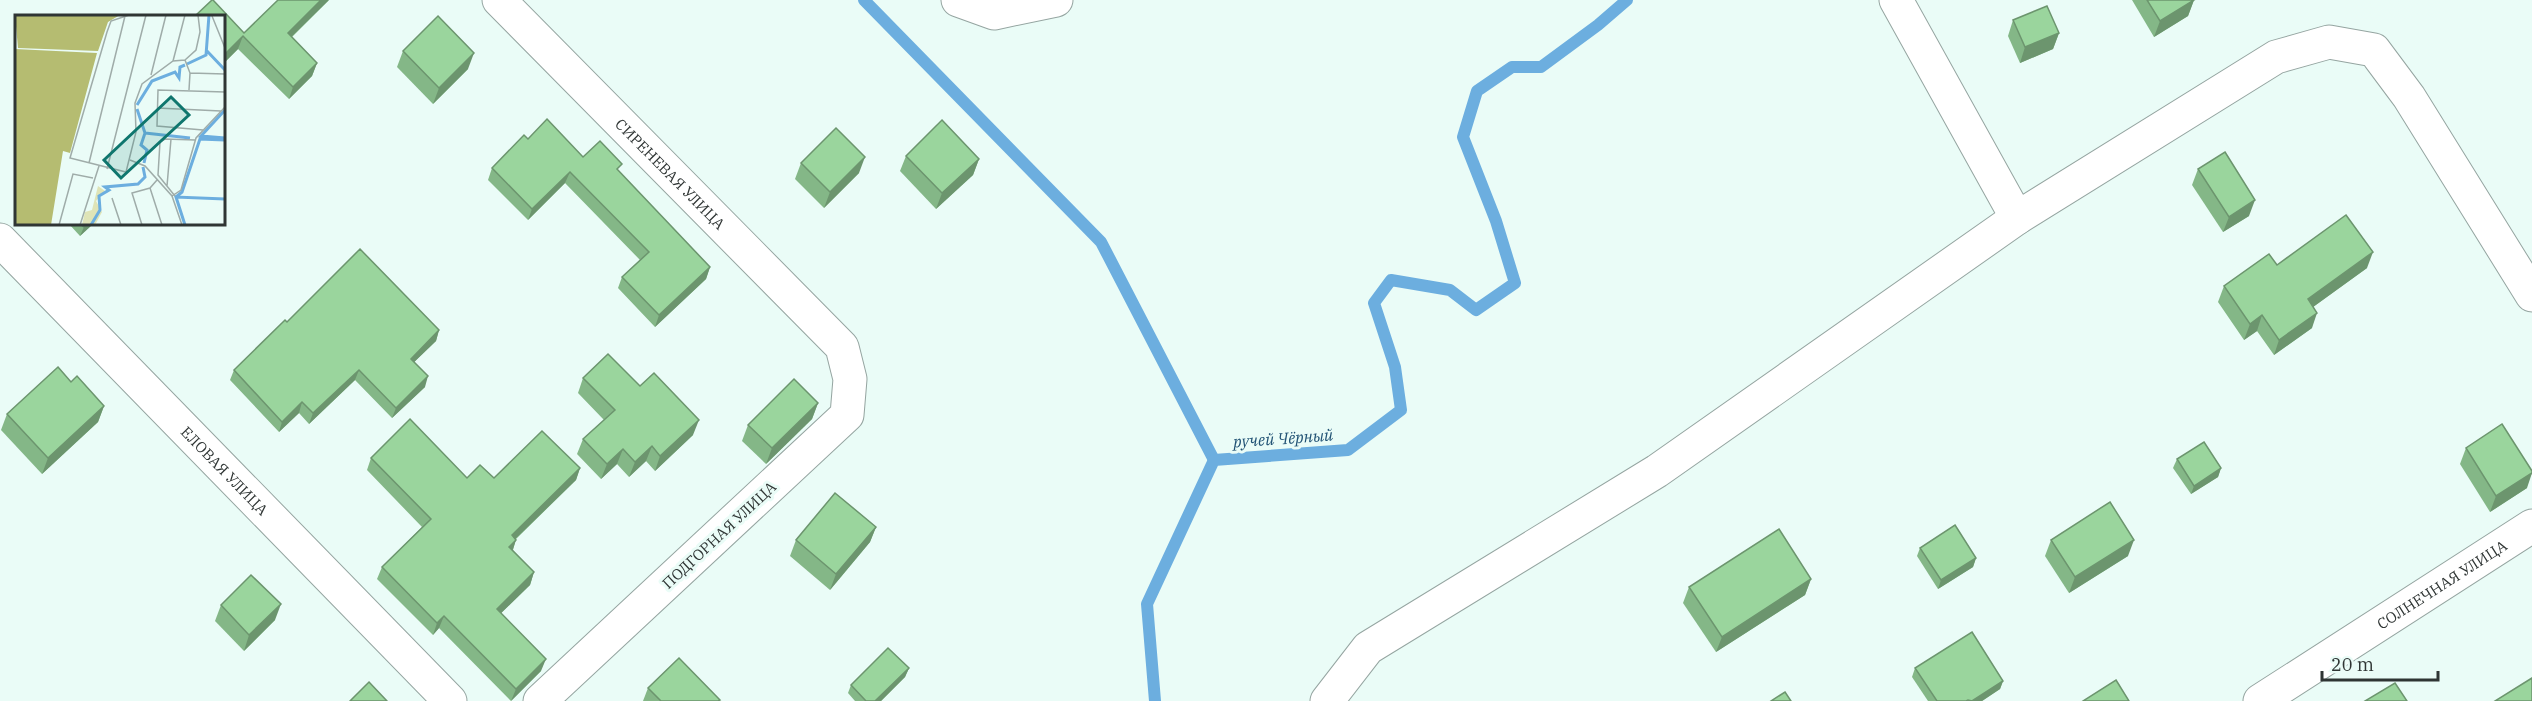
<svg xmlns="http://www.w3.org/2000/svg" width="2532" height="701" font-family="'IBM Plex Serif',serif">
<rect width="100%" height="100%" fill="#eafcf7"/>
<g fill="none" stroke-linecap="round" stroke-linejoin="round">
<g stroke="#6caedf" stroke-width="12">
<path d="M864,0L1101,242L1214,460"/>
<path d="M1155,701L1147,604L1214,460L1348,450L1401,410L1395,367L1374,303L1391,280L1450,290L1476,310L1515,283L1496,221L1463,137L1477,91L1512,67H1541L1598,25L1627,0"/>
</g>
<defs>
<g id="minor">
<path id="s1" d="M499,0L842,347L850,379L847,415L540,701"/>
<path d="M958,0L994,13L1056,0"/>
<path d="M1896,0L2017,218"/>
<path id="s2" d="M0,240L450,701"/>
<path d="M1327,701L1368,648L1657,471L2017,218L2276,57L2329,42L2374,50L2409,97L2532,295"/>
<path id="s3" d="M2260,701L2532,526"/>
</g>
</defs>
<use href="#minor" stroke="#95a5a1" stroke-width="35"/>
<use href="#minor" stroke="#fff" stroke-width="33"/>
</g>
<g fill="#84b787">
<path d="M329,0L292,37L317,63L312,76L289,99L238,49L224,63L244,33Z"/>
<path d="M2132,0H2194L2188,16L2154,37Z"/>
<path d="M2013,20L2059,33L2053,49L2020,63L2008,36Z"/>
<path d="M403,51L468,69L433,104L397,67Z"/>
<path d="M528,139L583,157L619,172L710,267L706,279L655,327L618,288L622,277L640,260L565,183L528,220L488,180L492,168Z"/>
<path d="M906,156L979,159L973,175L936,209L900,171Z"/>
<path d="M801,163L859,173L824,208L795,179Z"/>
<path d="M2198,169L2249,216L2223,232L2192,185Z"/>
<path d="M69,224H93L80,236Z"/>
<path d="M2277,265L2367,268L2313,307L2312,328L2274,355L2257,331L2244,340L2218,302L2224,286Z"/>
<path d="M287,322L439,330L436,341L414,362L425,387L392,418L355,380L309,424L299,413L279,432L230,380L234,370Z"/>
<path d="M583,378L640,386L693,435L655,471L646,461L629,477L617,464L601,479L577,454L583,439L604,420L578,393Z"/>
<path d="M71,382L104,406L98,422L42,474L1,430L7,414Z"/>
<path d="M818,403L812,419L766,464L742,441L748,425Z"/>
<path d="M2466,448L2527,488L2490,512L2460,464Z"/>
<path d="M371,458L467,478H494L580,468L576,480L516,539L513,550L534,572L530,585L501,613L541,671L511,701L439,628L433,635L377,579L382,567L422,527L367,470Z"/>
<path d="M2177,459L2221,468L2218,477L2191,494L2173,468Z"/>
<path d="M876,527L870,542L830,590L790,556L796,540Z"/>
<path d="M2051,540L2128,556L2069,593L2045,556Z"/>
<path d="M1920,548L1976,558L1973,567L1938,589L1917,556Z"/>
<path d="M1811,579L1805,595L1716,652L1683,603L1689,587Z"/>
<path d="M221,605L275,620L244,651L215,621Z"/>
<path d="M909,668L905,677L881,701H855L848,693L851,685Z"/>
<path d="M1915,668L2003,681L2000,689L1982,701H1928L1912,677Z"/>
<path d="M648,688L719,701H643Z"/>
</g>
<g fill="#6c956e">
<path d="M321,0H329L283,45L288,33Z"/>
<path d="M2194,0L2188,16L2154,37L2160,21Z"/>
<path d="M2059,33L2053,49L2020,63L2025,47Z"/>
<path d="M243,36L238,49L224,63V55Z"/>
<path d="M474,53L468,69L433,104L439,88Z"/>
<path d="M317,63L312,76L289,99L293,87Z"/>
<path d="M865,157L859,173L824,208L830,192Z"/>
<path d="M979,159L973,175L936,209L942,193Z"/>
<path d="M570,172L565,183L528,220L532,209Z"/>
<path d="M2255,200L2249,216L2223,232L2229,217Z"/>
<path d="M87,224H93L80,236L84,227Z"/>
<path d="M2373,252L2367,268L2302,315L2308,299Z"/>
<path d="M710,267L706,279L655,327L659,315Z"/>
<path d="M2317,313L2312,328L2274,355L2279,340Z"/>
<path d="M2262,315L2257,331L2244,340L2250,324Z"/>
<path d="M439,330L436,341L407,369L411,359Z"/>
<path d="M359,370L355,380L309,424L313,413Z"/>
<path d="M428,376L425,387L392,418L396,408Z"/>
<path d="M302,402L299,413L279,432L282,422Z"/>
<path d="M818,403L812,419L766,464L772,448Z"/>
<path d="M104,406L98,422L42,474L48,458Z"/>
<path d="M699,420L693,435L655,471L660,456Z"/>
<path d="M652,446L646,461L629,477L635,462Z"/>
<path d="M623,449L617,464L601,479L607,464Z"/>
<path d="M580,468L576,480L507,547L512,535Z"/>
<path d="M2221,468L2218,477L2191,494L2194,486Z"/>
<path d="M2532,473L2527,488L2490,512L2496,496Z"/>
<path d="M876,527L870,542L830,590L836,574Z"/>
<path d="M516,540L512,552L509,547Z"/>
<path d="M2134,540L2128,556L2069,593L2075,577Z"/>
<path d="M1976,558L1973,567L1938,589L1941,580Z"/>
<path d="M534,572L530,585L493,621L497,609Z"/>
<path d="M1811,579L1805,595L1716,652L1722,637Z"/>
<path d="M281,604L275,620L244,651L249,635Z"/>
<path d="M444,616L439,628L433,635L437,623Z"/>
<path d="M546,659L541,671L511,701L516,689Z"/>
<path d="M909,668L905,677L881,701H875Z"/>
<path d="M2003,681L2000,689L1982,701H1972Z"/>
</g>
<g fill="#9ad59d" stroke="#6c956e" stroke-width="1.5">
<path d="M212,0H213L244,33L278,0H321L288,33L317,63L293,87L243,36L224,55V16H195Z"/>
<path d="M2147,0H2194L2160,21Z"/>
<path d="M2047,6L2059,33L2025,47L2013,20Z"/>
<path d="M438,16L474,53L439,88L403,51Z"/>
<path d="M547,119L583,157L600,141L622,164L617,169L710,267L659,315L622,277L649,252L570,172L532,209L492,168L524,135L528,139Z"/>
<path d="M942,120L979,159L942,193L906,156Z"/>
<path d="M836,128L865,157L830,192L801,163Z"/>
<path d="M2225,152L2255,200L2229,217L2198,169Z"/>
<path d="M2346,215L2373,252L2308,299L2317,313L2279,340L2262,315L2250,324L2224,286L2269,254L2277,265Z"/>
<path d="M80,224H87L84,227Z"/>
<path d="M360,249L439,330L411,359L428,376L396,408L359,370L313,413L302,402L282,422L234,370L285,320L287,322Z"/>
<path d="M608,354L640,386L654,373L699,420L660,456L652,446L635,462L623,449L607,464L583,439L615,410L583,378Z"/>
<path d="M58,367L71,382L77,376L104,406L48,458L7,414Z"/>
<path d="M794,379L818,403L772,448L748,425Z"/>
<path d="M410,419L467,478L480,465L494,478L542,431L580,468L512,535L516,540L509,547L534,572L497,609L546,659L516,689L444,616L437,623L382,567L431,519L371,458Z"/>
<path d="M2502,424L2532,471V473L2496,496L2466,448Z"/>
<path d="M2204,442L2221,468L2194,486L2177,459Z"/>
<path d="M835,493L876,527L836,574L796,540Z"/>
<path d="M2110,502L2134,540L2075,577L2051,540Z"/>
<path d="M1955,525L1976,558L1941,580L1920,548Z"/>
<path d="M1779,529L1811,579L1722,637L1689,587Z"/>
<path d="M251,575L281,604L249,635L221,605Z"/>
<path d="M1972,632L2003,681L1972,701L1968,700L1966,701H1937L1915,668Z"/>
<path d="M888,648L909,668L875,701H866L851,685Z"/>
<path d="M679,658L720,700L718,701H661L648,688Z"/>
<path d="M2532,678V701H2495Z"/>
<path d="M2116,680L2129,701H2083Z"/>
<path d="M369,682L387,701H350Z"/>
<path d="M2395,683L2407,701H2365Z"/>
<path d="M1785,692L1791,701H1771Z"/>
</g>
<g text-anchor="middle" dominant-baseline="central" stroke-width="6" stroke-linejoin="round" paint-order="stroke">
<g font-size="15" fill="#2f3534" stroke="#eafcf7">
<text stroke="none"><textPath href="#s1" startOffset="244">СИРЕНЕВАЯ УЛИЦА</textPath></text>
<text stroke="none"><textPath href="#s2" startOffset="322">ЕЛОВАЯ УЛИЦА</textPath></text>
<text transform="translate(719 535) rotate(-43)">ПОДГОРНАЯ УЛИЦА</text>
<text stroke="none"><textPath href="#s3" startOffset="216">СОЛНЕЧНАЯ УЛИЦА</textPath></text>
</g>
<g font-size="16" font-style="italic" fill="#215274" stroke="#eafcf7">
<text transform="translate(1283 438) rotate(-4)">ручей Чёрный</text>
</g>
</g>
<g transform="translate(15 15)">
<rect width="210" height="210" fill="#eafcf7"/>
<path d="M83,171L90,176L81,186L87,197L80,210H67L70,197L77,195Z" fill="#dfe4b7"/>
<path d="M0,0H105L93,7L83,36L3,33ZM0,34L82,38L55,138L48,136L36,210H0Z" fill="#b5bc71"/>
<path fill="none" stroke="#6caedf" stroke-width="3" d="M192,36L210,55M172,49L191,40L194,0M122,90L137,66L160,57L164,63L165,52L170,50M122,94L130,118L126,130L132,135L129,148M210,95L186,121L210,123M130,118L175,123M184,124L210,125M161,182L167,177L186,121M76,210L85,195L84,181L94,175L90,172L123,169L130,162L128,152M170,210L161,182L210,184"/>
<path fill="none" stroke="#9faca9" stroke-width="1.5" d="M114,0L96,6L92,17L55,143L111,157L121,117L120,88L127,69L158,46L170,45M197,1L210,33M170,45L181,35L185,17L183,0M170,45L175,58L174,75M158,46L170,0M175,58L210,59M136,60L151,0M142,93L206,96M188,115L142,111L143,75L210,77M115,145L130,151L157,181L167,210M74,148L110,1M92,154L131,0M152,171L156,124M135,173L147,210M157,181L166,175L181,123L210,92M160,181L143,160L145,127L150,124L180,125M97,183L106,210M44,210L58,159L78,163M65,210L84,151M127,210L117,178L135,173L142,165"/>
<path fill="#0f766e" fill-opacity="0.15" stroke="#0f766e" stroke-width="3" d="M156,82L174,100L106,163L89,145Z"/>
<rect width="210" height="210" fill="none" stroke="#2f3534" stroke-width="3"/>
</g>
<path d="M2322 671v9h116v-9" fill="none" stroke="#2f3534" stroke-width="3"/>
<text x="2331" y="671" font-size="18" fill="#2f3534" stroke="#eafcf7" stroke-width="4.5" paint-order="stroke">20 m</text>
</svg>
